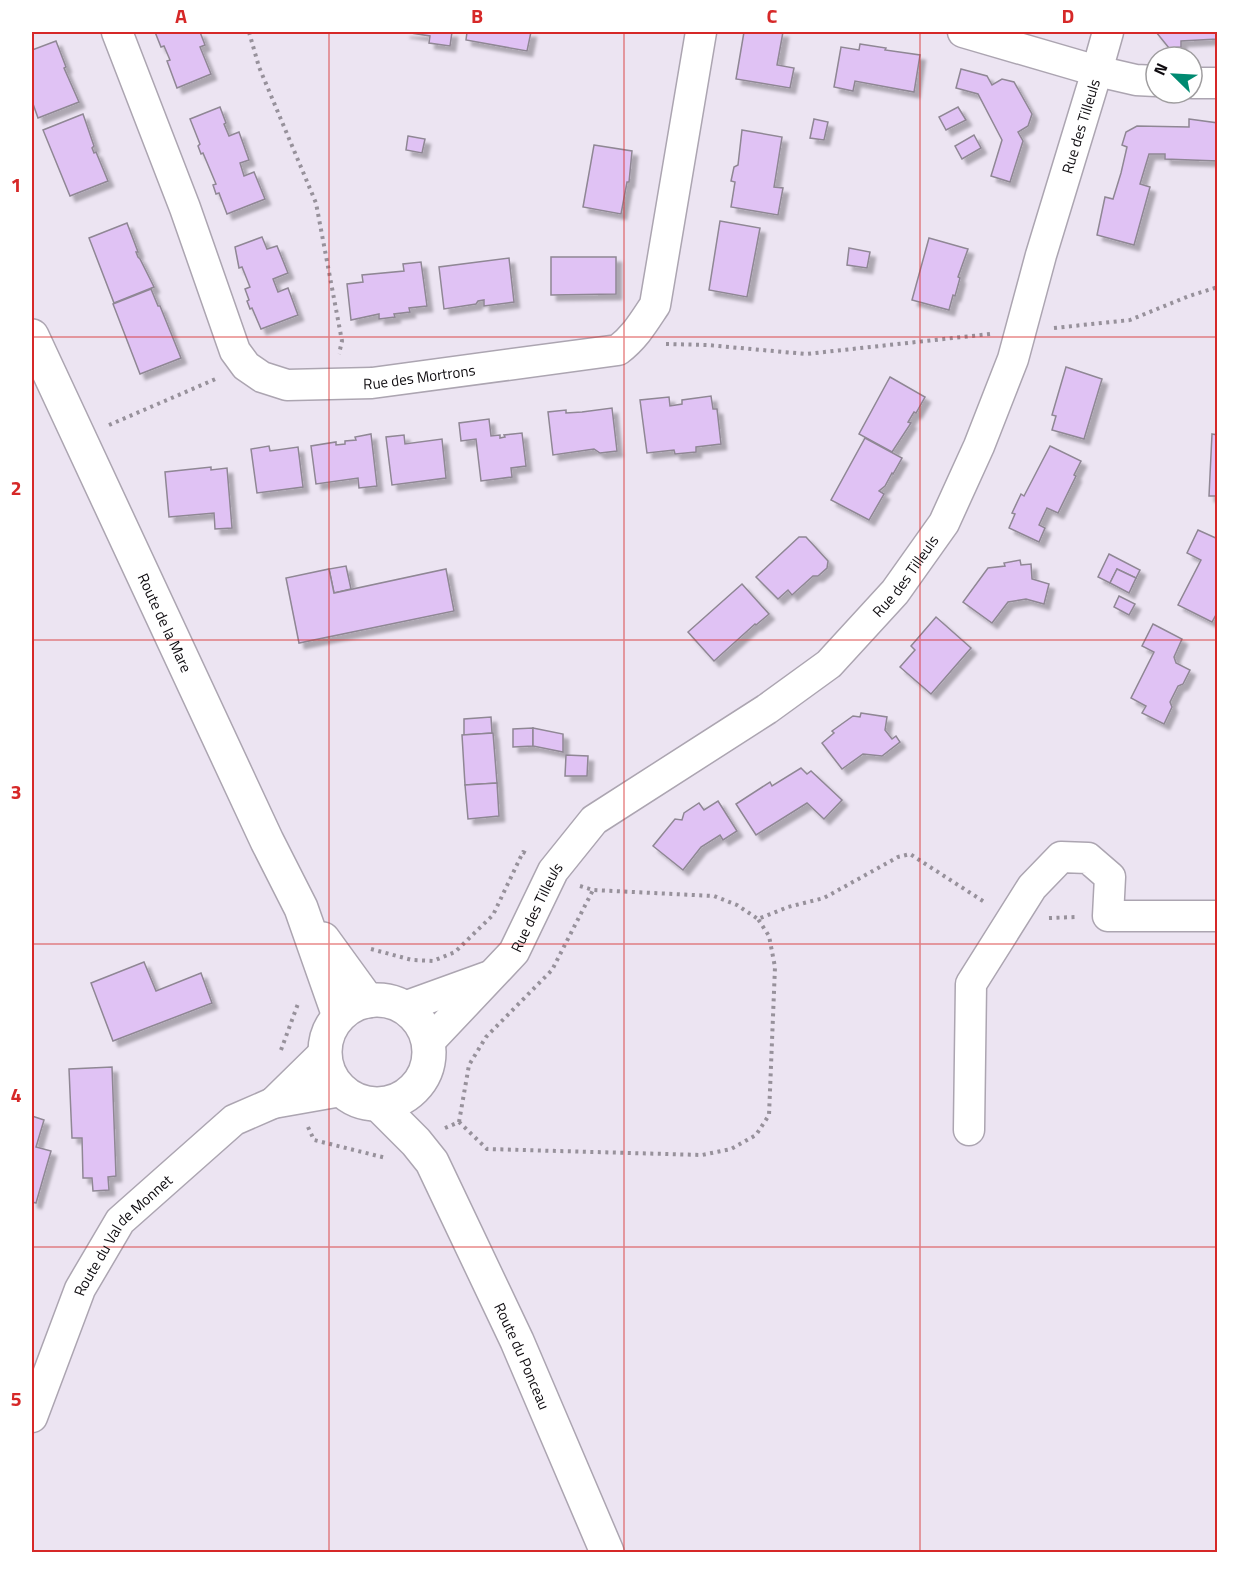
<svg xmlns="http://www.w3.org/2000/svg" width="1249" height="1584" font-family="'Titillium Web',sans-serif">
<defs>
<filter id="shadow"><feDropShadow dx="5.5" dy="5.5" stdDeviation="1.5" flood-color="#0004"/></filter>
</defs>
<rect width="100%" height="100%" fill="#ece4f2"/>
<g fill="#e0c2f4" stroke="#8f8794" stroke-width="1.5" filter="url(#shadow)">
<path d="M155,32H200L205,45L200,47L211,74L177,88L167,61L170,60L164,46L161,47Z"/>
<path d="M404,32H452L450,46L429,43L430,36Z"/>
<path d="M467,32H531L527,51L466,40Z"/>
<path d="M744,32H783L777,65L794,68L790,88L736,79Z"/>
<path d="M1156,32H1218V41L1217,39L1181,41V47L1169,48Z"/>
<path d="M56,41L66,67L64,68L79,102L38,118L32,101V50Z"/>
<path d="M860,44L886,48L885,50L920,55L914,92L855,81L853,91L834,87L841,47L859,50Z"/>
<path d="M961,69L987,76L992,85L1002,79L1014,82L1032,114L1028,126L1018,132L1023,141L1010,182L991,176L1002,140L978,94L956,88Z"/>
<path d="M220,107L226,123L224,124L229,136L239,132L249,160L240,163L244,176L254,172L265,199L227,214L219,193L216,194L213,185L216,184L203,153L201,154L198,146L200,144L190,119Z"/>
<path d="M958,107L966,120L946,130L939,117Z"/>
<path d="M83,114L94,146L92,148L94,153L96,152L108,181L70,196L43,130Z"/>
<path d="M814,119L828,122L824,140L810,138Z"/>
<path d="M1189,119L1218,123V161L1165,159V154H1149L1140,184L1150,187L1134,245L1097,235L1105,197L1113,199L1121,173L1127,147L1122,145L1126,132L1137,126L1189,127Z"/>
<path d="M742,130L782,137L774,187L783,188L778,215L731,207L735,182L731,181L734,167L738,165Z"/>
<path d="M974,135L981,148L962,159L955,146Z"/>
<path d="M408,136L425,139L422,153L406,150Z"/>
<path d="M594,145L632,151L629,182H627L621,214L583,207Z"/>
<path d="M720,221L760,228L747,297L709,290Z"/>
<path d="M127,223L138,252H136L138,257L140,259L154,287L114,303L89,238Z"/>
<path d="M262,237L267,249L277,246L288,273L273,279L278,292L288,288L298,315L261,329L252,308L250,309L247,301L249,300L245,289L250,287L242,267L239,268L235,247Z"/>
<path d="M929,238L968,249L958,277L960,278L955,296L953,295L949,310L912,300Z"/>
<path d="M849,248L870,252L867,268L847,265Z"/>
<path d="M551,257H616V294L551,295Z"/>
<path d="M509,258L514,302L484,306V300L478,301L476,304L444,309L439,267Z"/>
<path d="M421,262L427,306L409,308L410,312L394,314L395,317L379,319V314L351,320L347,284L363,282L362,275L404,271L403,264Z"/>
<path d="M151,289L158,306H160L181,358L140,374L113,304Z"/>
<path d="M1066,367L1102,379L1084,439L1052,430L1056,416L1052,415Z"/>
<path d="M890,377L925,397L916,413L914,412L908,422L911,423L892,452L859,434Z"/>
<path d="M711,396L713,409H717L721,444L696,447V452L675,454L674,450L647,453L640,400L669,397L670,406L682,404V400Z"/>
<path d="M612,408L617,451L600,453L594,449L553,455L548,412L566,410V413L582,412Z"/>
<path d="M489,419L491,436L500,435V438L505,437L504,435L522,433L526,466L511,468L512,477L481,481L476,439L461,441L459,423Z"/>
<path d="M371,434L377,486L359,488L358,478L316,484L311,446L336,442V445L345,444V441L356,440L355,437Z"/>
<path d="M1212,434L1218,435V496H1209Z"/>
<path d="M404,435L405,444L442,439L446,478L392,485L386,437Z"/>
<path d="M865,438L902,458L893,474L892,473L885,486L879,491L884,494L869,520L831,500Z"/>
<path d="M269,446L270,451L298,447L303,487L257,493L251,449Z"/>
<path d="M1050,446L1081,461L1074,475L1076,476L1058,513L1047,508L1039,525L1045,528L1039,542L1009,528L1015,514L1012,513L1021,494L1024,496Z"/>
<path d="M211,467V470L227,468L232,528L215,529L214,513L169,517L165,472Z"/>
<path d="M1198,530L1218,539V611L1212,622L1178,605L1201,560L1187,553Z"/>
<path d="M799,537H806L828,561L827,568L818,576H813L792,595L788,590L778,599L756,577Z"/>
<path d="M1109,554L1140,570L1136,578L1117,569L1110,583L1098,577Z"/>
<path d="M1020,560L1021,565L1031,564L1032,579L1049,584L1044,604L1026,599L1008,602L992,623L963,602L988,568L1005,566L1004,563Z"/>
<path d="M346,566L351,589L334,593L329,569Z"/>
<path d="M329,569L334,593L446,569L454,611L299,643L286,578Z"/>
<path d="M1117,569L1136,578L1129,593L1110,583Z"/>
<path d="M742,584L769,614L756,625L755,624L714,661L688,632Z"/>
<path d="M1119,596L1135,604L1129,615L1114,607Z"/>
<path d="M936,617L971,648L931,694L900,667L915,650L911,646Z"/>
<path d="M1153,624L1182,639L1174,657L1176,663L1190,670L1183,684L1178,686L1170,702L1172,707L1164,724L1142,713L1146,706L1131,698L1154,652L1142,646Z"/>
<path d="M861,713L887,717L885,730L892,739L896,736L900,742L882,756L863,754L842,769L822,743L834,733L832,731L853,716L860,717Z"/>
<path d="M491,717L492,733L464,735V719Z"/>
<path d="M533,728V746L513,747V729Z"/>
<path d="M533,728L563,734V752L533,746Z"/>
<path d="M493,733L497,783L465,785L462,735Z"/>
<path d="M566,755L588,756L587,776H565Z"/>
<path d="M801,768L807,774L811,771L842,800L824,819L807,803L756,835L736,804L770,782L772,786Z"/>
<path d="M497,783L499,816L468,819L465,785Z"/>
<path d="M718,801L737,831L723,840L720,835L701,847L683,870L653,846L675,819L682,820L684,813L699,803L704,810Z"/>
<path d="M144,962L156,991L201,973L212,1003L113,1041L91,983Z"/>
<path d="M112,1067L116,1176L108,1177L109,1190L93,1191L92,1178H83L82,1138H72L69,1069Z"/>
<path d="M32,1116L44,1120L36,1147L51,1151L36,1203L32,1202Z"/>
</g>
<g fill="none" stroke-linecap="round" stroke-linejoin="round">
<defs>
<g id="street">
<path id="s1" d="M117,32L185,208L235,351L246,366L262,377L287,385L372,383L618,350C635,337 643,323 655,305L701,32"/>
<path d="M963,32L1097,71L1136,80L1156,81"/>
<path d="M1192,83H1218"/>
<path d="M404,1007L487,977"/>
<path id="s2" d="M429,1042L514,952L553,871L594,820L767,709L829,664L895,592L944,523L979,446L1013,359L1041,255L1097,71L1108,32"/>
<path d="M273,1103L325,1052"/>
<path d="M969,1130L971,984L1032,887L1061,857L1088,858L1110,877L1108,916H1218"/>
<path id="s3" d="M32,1417L80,1289L120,1221L234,1120L273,1103L341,1091"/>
</g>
<g id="secondary">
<path id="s4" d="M32,336L267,841L301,908L339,1016"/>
<path d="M323,939L368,1001"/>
<circle cx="377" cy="1052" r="52"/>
<path id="s5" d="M379,1105L416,1142L432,1162L517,1341L607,1552"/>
</g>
</defs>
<use href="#street" stroke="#aca5b1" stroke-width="33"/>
<use href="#secondary" stroke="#aca5b1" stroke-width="36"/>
<g stroke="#97919b" stroke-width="4" stroke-dasharray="3 4.5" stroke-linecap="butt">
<path d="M249,32L259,67L316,203L342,341L339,354"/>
<path d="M1054,328L1130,320L1189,296L1218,287"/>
<path d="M666,344L707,345L806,354L990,334"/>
<path d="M109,425L218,378"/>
<path d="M580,886L593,890L714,896L737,905L758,919L788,907L824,898L898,857L910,854L986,903"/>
<path d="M1049,918L1077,917"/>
<path d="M371,949L412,960L433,961L455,952L493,915L523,852L527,854"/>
<path d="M281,1050L299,1001"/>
<path d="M459,1122L469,1065L486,1037L552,970L593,890"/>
<path d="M308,1127L314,1140L386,1158"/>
<path d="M445,1128L459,1122L487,1149L702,1155L731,1149L756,1135L769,1115L775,967L769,936L758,919"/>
</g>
<use href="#street" stroke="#fff" stroke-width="30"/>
<use href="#secondary" stroke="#fff" stroke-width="33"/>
</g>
<path fill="none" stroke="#d62828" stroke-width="1.5" stroke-opacity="0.55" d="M329,32V1552M624,32V1552M920,32V1552M32,337H1218M32,640H1218M32,944H1218M32,1247H1218"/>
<g text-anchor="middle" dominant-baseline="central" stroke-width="5" stroke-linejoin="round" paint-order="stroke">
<g font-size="15" fill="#0e0b0f" stroke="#fff">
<text stroke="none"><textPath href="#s2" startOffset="1164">Rue des Tilleuls</textPath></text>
<text stroke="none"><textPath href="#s1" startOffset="537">Rue des Mortrons</textPath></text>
<text stroke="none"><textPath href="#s2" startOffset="678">Rue des Tilleuls</textPath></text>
<text stroke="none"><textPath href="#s4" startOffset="316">Route de la Mare</textPath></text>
<text stroke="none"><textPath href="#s2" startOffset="174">Rue des Tilleuls</textPath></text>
<text stroke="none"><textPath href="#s3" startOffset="206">Route du Val de Monnet</textPath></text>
<text stroke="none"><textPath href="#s5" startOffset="292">Route du Ponceau</textPath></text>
</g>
</g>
<rect width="1249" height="1584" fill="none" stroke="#ffffff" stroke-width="66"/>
<g transform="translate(1174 75) rotate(294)"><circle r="28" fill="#ffffff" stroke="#9f9d9f" stroke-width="1.5"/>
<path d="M0-4.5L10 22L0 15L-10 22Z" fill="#008a71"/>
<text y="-9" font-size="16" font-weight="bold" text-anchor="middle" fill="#0e0b0f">N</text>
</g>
<rect x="33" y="33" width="1183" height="1518" fill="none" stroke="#d62828" stroke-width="2"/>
<g font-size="20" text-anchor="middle" font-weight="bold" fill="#d62828">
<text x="181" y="23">A</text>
<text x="477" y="23">B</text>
<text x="772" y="23">C</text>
<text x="1068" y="23">D</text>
<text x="16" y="192">1</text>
<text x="16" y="495">2</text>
<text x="16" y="799">3</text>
<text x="16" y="1102">4</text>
<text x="16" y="1406">5</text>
</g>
</svg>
